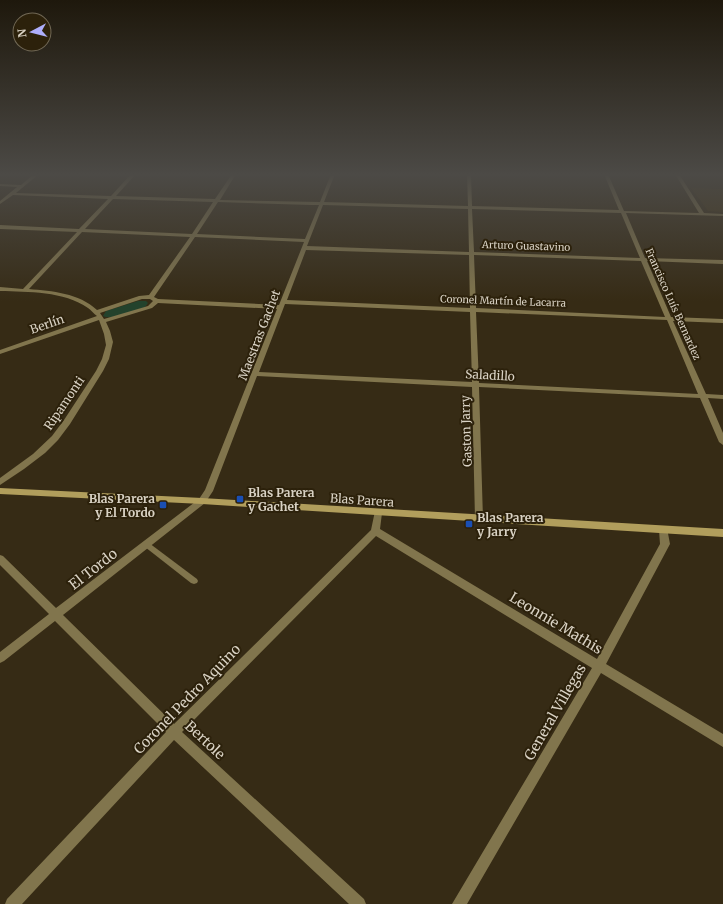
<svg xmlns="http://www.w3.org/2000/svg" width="723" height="904" font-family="Merriweather,serif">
<rect width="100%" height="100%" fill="#362b15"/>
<path fill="#413315" d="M691,188L723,189V212L708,211Z"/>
<path fill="#23422c" d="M138,301H146L148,303L145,307C135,310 112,321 103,316L106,311Z"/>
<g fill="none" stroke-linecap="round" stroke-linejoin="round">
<path fill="#81754d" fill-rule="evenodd" d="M147,542L149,543L197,579L198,581L197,583L194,584L191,583L145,547L144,545L145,543Z"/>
<path fill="#81754d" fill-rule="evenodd" d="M34,174H39L16,193L111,196L131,174H136L116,196L215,199L232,174H236L220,200L320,202L331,174H335L324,202L468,206L467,174H471L472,206L619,210L604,174H608L624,211L699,213L675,174H679L704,213L723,214V216L626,213L645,258L723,260V264L647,261L671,317L723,319V323L673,321L706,394L723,395V399L708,398L723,433V445L719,442L700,398L479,387L483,519L482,521H476L475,519L472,387L257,376L213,491L205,503L63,615L174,724L371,530L375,511H381L382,513L380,529L597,659L660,544L659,530L661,528L664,527L667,528L670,544L606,664L723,734V747L601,673L467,904H452L592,668L376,536L182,732L364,899L366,904H349L174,740L22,904H5L7,899L166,732L55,621L4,661L0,663V652L49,614L0,565V555L3,556L56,608L199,499L205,490L277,309L158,303L152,308L106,322L110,331L113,342L109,359L103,371L70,424L58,440L45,453L24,469L0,485V478L33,454L52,436L64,420L96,371L102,359L106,345L104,334L99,320L0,354V350L97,316C94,314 91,310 88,308C64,291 28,292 0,291V287L23,289L77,232L0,229V225L79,229L108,199L13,195L0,204V201L17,187L0,186V184L21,185ZM113,199L213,202L192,234L85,229ZM218,202L311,205H319L305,239L197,234ZM323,205L468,209L469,252L307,246ZM472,209L621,213L640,258L474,252ZM82,232L190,237L149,295L139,296L97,310C79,293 52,291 29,289ZM195,237L304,242L279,305L158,299L154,297ZM306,250L469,255L470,308L287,300ZM474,255L641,261L665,317L476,308ZM142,299H150L153,301L148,306L104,319L100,313ZM285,304L470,312L472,382L259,372ZM476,312L667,320L698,394L479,383Z"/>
<path fill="#b19e5c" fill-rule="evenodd" d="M0,488L202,498L723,529V537L202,504L0,494Z"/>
</g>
<linearGradient id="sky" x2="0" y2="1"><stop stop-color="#1e180c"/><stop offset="0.58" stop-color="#4c4a46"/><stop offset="1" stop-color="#4c4a46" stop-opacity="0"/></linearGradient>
<rect width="723" height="301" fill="url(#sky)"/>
<g fill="#1a4fb4" stroke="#2c210b" stroke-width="1.5">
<rect x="236" y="495" width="8" height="8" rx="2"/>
<rect x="159" y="501" width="8" height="8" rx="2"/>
<rect x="465" y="520" width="8" height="8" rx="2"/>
</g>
<g text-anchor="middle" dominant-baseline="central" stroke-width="4" stroke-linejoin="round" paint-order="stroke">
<g font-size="10" fill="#d9d2c4" stroke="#2c210b">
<text transform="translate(526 246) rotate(2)">Arturo Guastavino</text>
<text transform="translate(503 301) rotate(2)">Coronel Martín de Lacarra</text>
<text transform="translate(673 304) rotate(66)">Francisco Luís Bernardez</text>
</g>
<g font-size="12" fill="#d9d2c4" stroke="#2c210b">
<text transform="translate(47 324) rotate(-19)">Berlín</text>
<text transform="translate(259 335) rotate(-69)">Maestras Gachet</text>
<text transform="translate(490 375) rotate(3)">Saladillo</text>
<text transform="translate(64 403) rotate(-56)">Ripamonti</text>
<text transform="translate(466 431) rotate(-92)">Gaston Jarry</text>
<text transform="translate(362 500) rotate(4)">Blas Parera</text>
</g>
<g font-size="12" font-weight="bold" fill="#d9d2c4" stroke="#2c210b" text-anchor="start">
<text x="248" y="492">Blas Parera<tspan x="248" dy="14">y Gachet</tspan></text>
<text x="155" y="498" text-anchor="end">Blas Parera<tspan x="155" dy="14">y El Tordo</tspan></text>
<text x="477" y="517">Blas Parera<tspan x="477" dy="14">y Jarry</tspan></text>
</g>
<g font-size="14" fill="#d9d2c4" stroke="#2c210b">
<text transform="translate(93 569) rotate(-38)">El Tordo</text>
<text transform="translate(556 623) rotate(31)">Leonnie Mathis</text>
<text transform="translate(187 699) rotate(-46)">Coronel Pedro Aquino</text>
<text transform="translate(555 712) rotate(-60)">General Villegas</text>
<text transform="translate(205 740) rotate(43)">Bertole</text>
</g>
</g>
<g transform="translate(32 32) rotate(263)"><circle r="19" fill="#2c210b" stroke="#716855"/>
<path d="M0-3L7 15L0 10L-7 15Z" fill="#aeaefb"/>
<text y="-6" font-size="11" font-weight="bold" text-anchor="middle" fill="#d9d2c4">N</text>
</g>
</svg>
